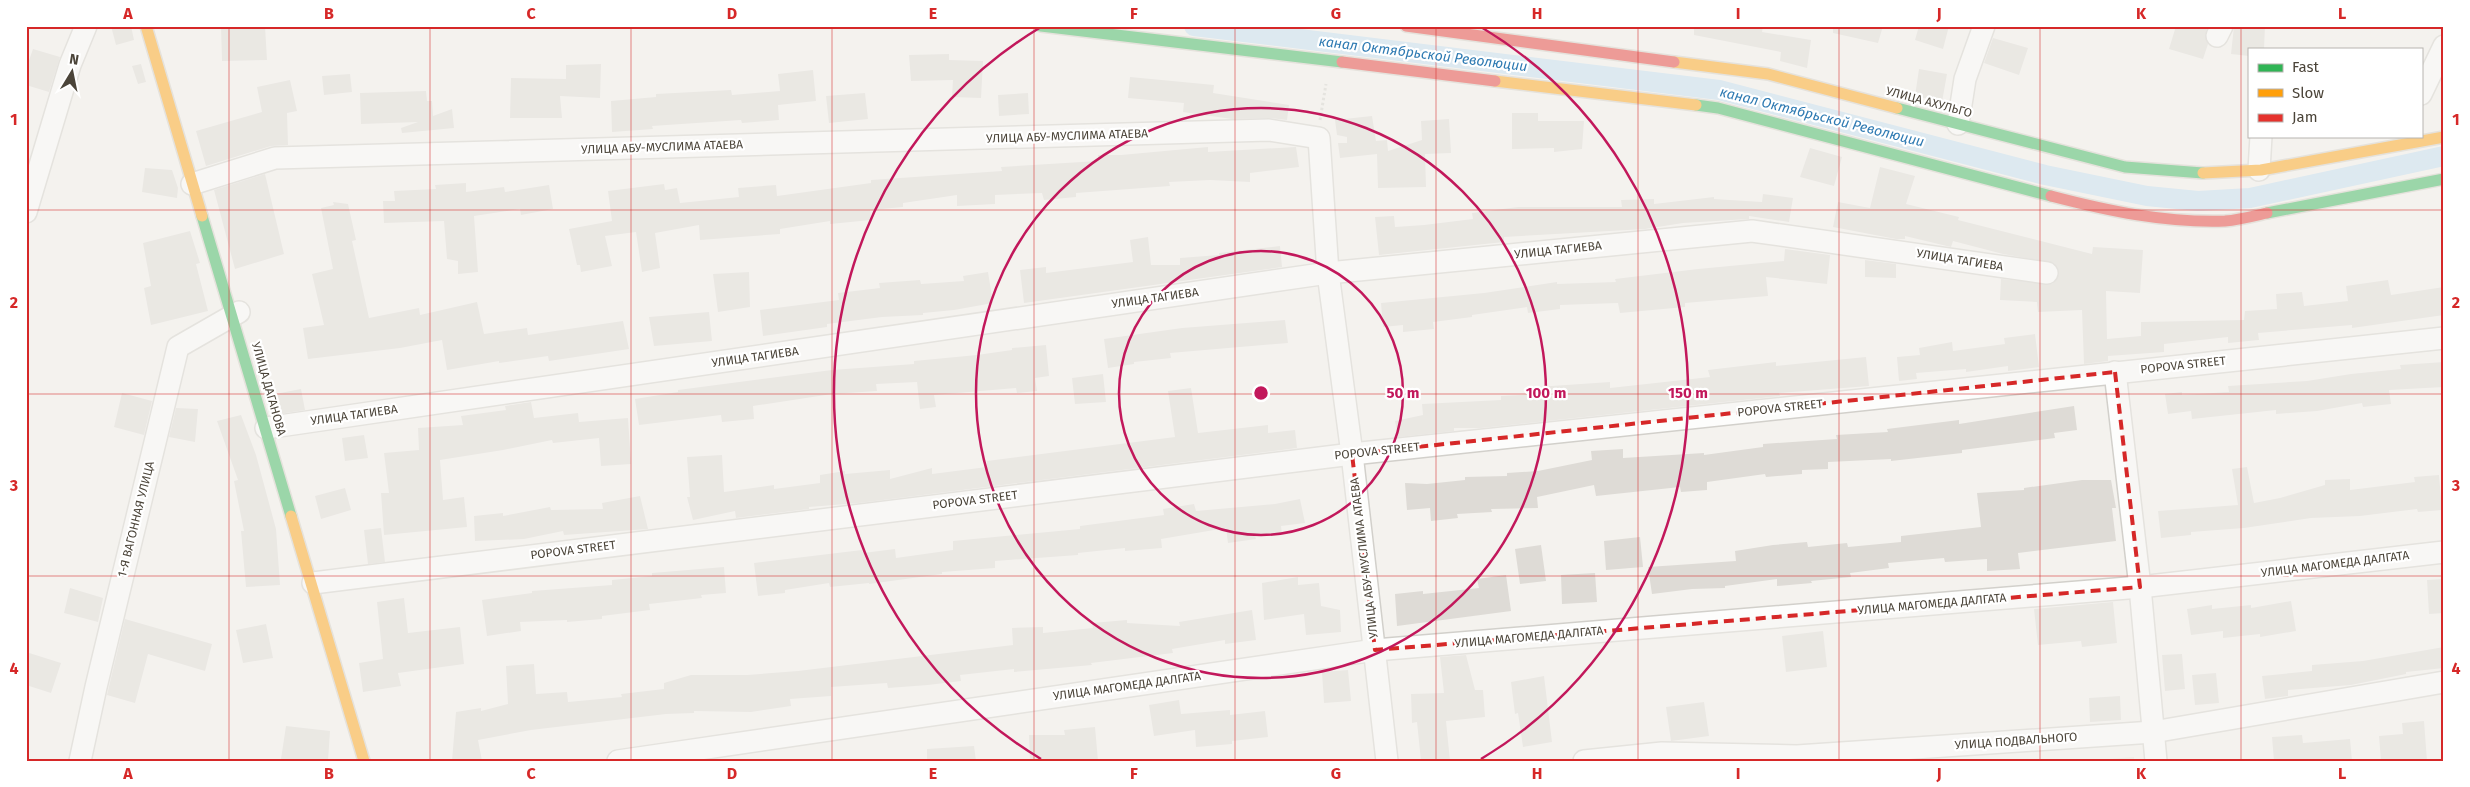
<svg xmlns="http://www.w3.org/2000/svg" width="2470" height="787" font-family="'Fira Sans',sans-serif">
<rect width="100%" height="100%" fill="#f4f2ee"/>
<path fill="#eae5da" d="M2134,757V761H2085L2133,757Z"/>
<g fill="none" stroke-linecap="round" stroke-linejoin="round">
<path stroke="#c0ddf1" stroke-width="20" d="M1194,26L1719,90L2045,175L2147,196L2198,201L2250,198L2444,156"/>
</g>
<g fill="#dedbd6">
<path d="M111,26H131L134,40L116,45Z"/>
<path d="M221,26H265L267,60L222,61Z"/>
<path d="M1694,26H1763L1762,32L1811,40L1807,68L1780,61L1781,52L1694,35Z"/>
<path d="M1833,26H1883L1878,43L1833,33Z"/>
<path d="M1919,26H1949L1943,49L1915,40Z"/>
<path d="M2176,26H2198L2207,29L2205,37L2208,44L2203,59L2169,49Z"/>
<path d="M2234,26H2265L2264,49H2249V56L2231,54Z"/>
<path d="M1993,38L2028,48L2019,75L1984,63Z"/>
<path d="M33,49L60,57L49,92L26,85V69Z"/>
<path d="M949,54V60L983,61L981,98L952,97L953,80L911,81L909,55Z"/>
<path d="M141,64L146,82L138,84L132,66Z"/>
<path d="M601,64L600,98L560,96L562,118H510L511,78L566,79V65Z"/>
<path d="M1919,69L1947,74L1942,102L1915,96Z"/>
<path d="M813,70L816,101L778,105L779,120L742,123L741,120L652,126L653,129L612,132L611,101L656,97V94L731,90L732,95L780,91L778,74Z"/>
<path d="M350,74L352,92L324,95L322,76Z"/>
<path d="M1130,77L1214,85L1213,93L1289,105L1287,120L1269,118L1232,119L1183,112L1184,103L1128,98Z"/>
<path d="M290,80L297,111L287,113L288,145L271,146L206,166L196,131L262,112L257,87Z"/>
<path d="M426,91L427,101H432L433,116L452,109L454,128L402,133L401,128L418,122L361,124L360,93Z"/>
<path d="M865,93L868,119L829,123L826,96Z"/>
<path d="M1028,93L1029,114L999,116L998,95Z"/>
<path d="M1512,113H1538V121H1584L1582,149L1554,152V148L1512,149Z"/>
<path d="M1372,116L1376,141L1387,140L1388,151L1422,140L1421,121L1449,119L1451,153L1425,154L1426,187L1378,188L1377,154L1340,158L1338,143H1347V137L1337,135L1335,120Z"/>
<path d="M1208,147V152L1296,147L1299,167L1250,173V182L1210,180L1169,182L1170,186L1076,193V197L1044,200L1042,193L995,195V204L957,206V195L903,203V207L870,210L871,220L830,224V221L780,229V234L700,240L699,225L655,233L660,268L642,272L636,232L605,236L612,266L581,272L580,265H577L569,229L612,221L608,191L664,184L665,190L677,188L680,203L739,197L738,188L776,185L777,196L871,183V180L1002,171L1001,167L1098,161V155H1121Z"/>
<path d="M1810,148L1842,157L1834,186L1800,177Z"/>
<path d="M1880,167L1915,176L1906,204L1959,217L1958,220L2092,254L2093,247L2143,250L2140,293L2106,291L2107,339L2141,336V322L2244,320L2245,311L2277,309L2276,294L2302,292L2304,306L2348,301L2346,286L2388,280L2391,295L2444,287V315L2352,328V325L2258,333L2259,340L2228,343V337L2164,344V352L2108,356V361L2084,364L2082,310L2038,312L2037,302L2000,300L2001,279L2052,284L2059,274L2054,263L2003,254L1953,241L1951,247L1905,236V239H1896L1833,227L1838,202L1870,208Z"/>
<path d="M145,168L172,170L178,188L177,198L142,192Z"/>
<path d="M265,174L284,254L235,269L214,190Z"/>
<path d="M466,183V192L504,187L505,192L549,185L553,209L521,215L520,209L474,216L478,272L458,274V261L447,259L444,221L384,223L383,201H395L394,191L436,189L435,185Z"/>
<path d="M1763,194L1793,198L1789,222L1749,216V219L1683,223L1645,229L1504,237V242L1379,255L1375,217L1394,216L1395,227L1424,225L1473,219L1472,213L1518,207H1622L1621,200L1654,199V204L1714,197V199L1762,202Z"/>
<path d="M333,202L348,204L356,240L352,241L369,318L419,308L420,315L477,302L484,334L527,328L528,335L623,321L629,349L549,361L548,356L499,363V361L447,370L442,340L400,348L308,359L303,328L324,325L312,274L333,269L321,208L334,205Z"/>
<path d="M190,231L200,263L196,264L208,311L151,325L144,288L151,286L143,243Z"/>
<path d="M1148,237L1151,265H1180V258L1219,255V253L1280,246L1282,267L1024,303L1020,270L1046,267V273L1133,262L1130,240Z"/>
<path d="M1785,249L1830,255L1827,284L1766,277L1768,296L1685,303V307L1620,313L1618,303L1560,305V309L1528,313L1527,307L1472,315V317L1433,322L1434,329L1403,332V325L1383,327L1381,303L1484,293L1557,282V284L1616,282L1615,279L1698,269L1784,261Z"/>
<path d="M1865,260L1896,264V278L1865,277Z"/>
<path d="M749,272L750,307L718,312L713,274Z"/>
<path d="M988,272L993,303L954,310L923,313V315L882,317L827,324V327L763,336L760,310L839,300L838,293L880,288L879,283L920,280L921,284L964,281L963,276Z"/>
<path d="M709,312L712,341L654,346L649,317Z"/>
<path d="M1285,320L1288,343L1170,353L1171,358L1134,362V364L1108,368L1104,339L1182,328Z"/>
<path d="M2035,334L2039,367L2008,371V366L1966,372V369L1916,373L1917,379L1899,381L1897,357L1920,355L1919,348L1952,342L1953,351L2005,344L2004,338Z"/>
<path d="M1046,345L1049,376L1035,378L1037,391L1017,393L1016,388L934,395L936,407L920,409L917,382L876,384L877,391L832,394L753,406L754,419L722,422L721,415L639,425L635,399L678,392V390L832,370L914,364V361L977,355L1012,350V348Z"/>
<path d="M1866,357L1869,386L1779,393L1780,396L1481,428H1454V431L1398,437L1395,421L1423,415L1422,404L1501,400V396L1538,394L1537,387L1610,382V388L1710,377L1708,370L1776,362V366Z"/>
<path d="M2444,362V387L2389,390L2391,404L2363,407L2362,403L2317,411L2276,414V410L2192,419L2191,411L2168,414L2165,394L2182,392V395L2229,392L2228,386L2307,381L2351,374L2401,369L2400,365Z"/>
<path d="M1103,374L1106,402L1075,404L1072,378Z"/>
<path d="M1191,388L1198,433L1268,425V433L1295,430L1297,448L859,503L809,507V509L736,518L735,511L693,520L687,497H690L687,457L722,455L724,492L774,485V489L820,483V475L845,471V474L890,470V479L932,468V474L987,467V461L1175,437L1168,391Z"/>
<path d="M301,389L305,410L279,414L275,394Z"/>
<path d="M122,393L152,401L144,435L114,427Z"/>
<path d="M531,402L534,418L578,413L579,422L628,418L631,464L601,466L599,438L553,443L552,440L503,450L440,460L443,500L464,497L467,527L384,535L381,493H389L384,453L419,450L418,428L463,425L461,416L506,410L505,406Z"/>
<path d="M2074,406L2077,430L2054,433L2055,438L1962,450V453L1891,461V459L1828,462V469L1802,470V474L1766,477L1765,474L1707,482V490L1681,492L1680,487L1596,496L1594,485L1537,497L1538,508L1491,509L1492,512L1457,514L1458,518L1431,521L1430,508L1407,510L1405,483L1427,484L1465,480V477L1507,476V473L1538,471L1592,460L1591,451L1623,449V458L1704,453V455L1763,447V444L1837,439L1836,435L1888,432L1887,429L1959,420V424Z"/>
<path d="M176,408L198,409L195,442L169,437Z"/>
<path d="M241,415L256,455L276,529L280,585L246,587L241,531H244L234,481L238,480L217,421Z"/>
<path d="M364,435L368,458L345,461L342,438Z"/>
<path d="M2247,467L2254,503L2280,498L2325,485V480L2350,479V490L2415,482L2414,477L2439,475L2442,510L2418,512L2417,509L2360,516L2311,518L2244,528L2191,532V535L2161,538L2158,511L2238,505L2232,469Z"/>
<path d="M2082,480H2111L2116,508H2112L2116,541L2018,553L2020,569L1987,571V559L1945,562L1944,558L1888,563L1889,568L1850,573L1851,577L1811,581L1812,583L1777,586V579L1725,586V588L1692,589L1652,594L1648,567L1736,561L1735,551L1773,545L1807,542L1808,547L1847,543L1848,547L1901,542V536L1981,527L1977,493L2024,490V488Z"/>
<path d="M345,488L351,510L321,519L315,496Z"/>
<path d="M640,496L648,529L564,535L563,531L524,539L475,541L474,516L503,513V516L550,507L551,510L603,509L602,503Z"/>
<path d="M1300,499L1305,523L1281,526L1282,534L1255,536L1256,539L1228,543L1226,528L1161,539L1162,548L1125,551V548L1078,553V555L995,561V568L942,572V574L869,584V583L830,587L829,583L785,590V593L758,596L754,563L862,550L863,553L895,549L896,558L953,550V541L1080,529V526L1164,515L1163,509L1194,504L1196,511L1275,504Z"/>
<path d="M381,528L385,562L368,564L364,530Z"/>
<path d="M1640,537L1643,567L1606,570L1604,541Z"/>
<path d="M1541,545L1546,581L1520,584L1515,549Z"/>
<path d="M724,567L726,593L701,595L702,598L649,604L650,610L602,616V619L567,622V620L520,622L521,631L487,636L482,600L532,593V591L612,585V580L652,576V573Z"/>
<path d="M1595,573L1597,602L1562,604L1561,575Z"/>
<path d="M1506,575L1511,611L1397,626L1395,594L1423,591V594L1479,588L1477,579Z"/>
<path d="M1298,577V585L1319,583L1321,606L1340,610L1341,632L1306,635L1304,614L1264,620L1262,583Z"/>
<path d="M2444,579V613L2429,614L2427,580Z"/>
<path d="M70,588L103,598L98,622L64,613Z"/>
<path d="M404,598L408,633L460,627L464,664L398,673L401,686L363,692L359,663L383,659L377,602Z"/>
<path d="M2291,601L2296,631L2260,637V634L2223,638V631L2191,635L2187,609L2212,605V609L2251,605V608Z"/>
<path d="M2113,602L2117,643L2082,647L2081,641L2038,645L2034,609Z"/>
<path d="M1252,610L1256,640L1225,644V640L1172,649L1173,653L1091,663L1092,665L1014,672V669L960,675L961,681L928,685L888,688L887,683L831,687V696L790,699L791,706L751,712L694,711V713L666,714L531,730L478,740L482,761H452L456,712L481,708V711L508,704L506,666L534,664L536,694L567,692L568,702L622,697L621,694L664,689V683L691,675H747L798,671L1013,645L1012,628L1043,627V633L1093,628L1092,623L1127,620V623L1180,626L1179,622Z"/>
<path d="M125,619L212,644L205,671L148,654L135,703L107,695Z"/>
<path d="M266,624L273,658L243,663L236,630Z"/>
<path d="M1823,631L1827,667L1786,672L1782,636Z"/>
<path d="M2444,647V668L2406,672V674L2351,685L2288,690V696L2265,699L2262,676L2312,671V665L2363,661Z"/>
<path d="M26,652L61,663L51,693L26,685Z"/>
<path d="M2182,654L2185,689L2165,691L2162,655Z"/>
<path d="M1466,655L1475,690H1483L1485,717L1446,721L1450,761H1421L1417,722L1412,723L1411,694L1444,693L1440,657Z"/>
<path d="M1348,670L1351,701L1324,703L1322,672Z"/>
<path d="M2216,673L2219,703L2195,705L2192,675Z"/>
<path d="M1544,676L1552,742L1523,747L1518,713L1515,714L1511,682Z"/>
<path d="M2120,696L2121,720L2090,722L2089,698Z"/>
<path d="M1179,700L1181,714L1230,710V715L1265,711L1268,737L1232,741V744L1196,747L1195,730L1154,736L1149,705Z"/>
<path d="M1704,702L1709,736L1671,741L1666,707Z"/>
<path d="M2424,721L2427,761H2381L2379,736L2403,734L2402,723Z"/>
<path d="M286,726L330,731L328,761L281,759Z"/>
<path d="M1095,727L1098,761H1030L1029,735H1065L1064,730Z"/>
<path d="M2302,735L2303,743L2350,739L2352,761H2274L2272,737Z"/>
<path d="M974,746L976,761H927V749Z"/>
</g>
<g fill="none" stroke-linecap="round" stroke-linejoin="round">
<defs>
<g id="street">
<path d="M2217,36L2222,26"/>
<path d="M2421,94L2444,46"/>
<path d="M1958,124L1965,79L1984,26"/>
<path d="M2259,170L2261,136"/>
<path d="M192,184L275,158L1269,130L1319,138L1328,273L1352,454L1387,761"/>
<path d="M26,212L70,65L86,26"/>
<path d="M2115,372L2140,587L2156,761"/>
<path d="M266,428L1328,273L1752,231L2047,273"/>
<path d="M313,583L1352,454L2444,338"/>
<path d="M80,761L96,687L178,347L239,312"/>
<path d="M618,761L1375,650L2140,587L2444,552"/>
<path d="M1584,761L1662,753L1797,756L2153,732L2444,682"/>
</g>
<g id="fast">
<path d="M1041,26L1342,62"/>
<path d="M1696,105L1718,108L2051,196"/>
<path d="M1897,108L2125,167L2203,173"/>
<path d="M2267,213L2444,179"/>
<path d="M202,216L291,516"/>
</g>
<g id="slow">
<path d="M146,26L202,216"/>
<path d="M1674,62L1768,74L1897,108"/>
<path d="M1495,81L1696,105"/>
<path d="M2203,173L2261,170L2444,137"/>
<path d="M291,516L364,761"/>
</g>
<g id="jam">
<path d="M1406,26L1674,62"/>
<path d="M1342,62L1495,81"/>
<path d="M2051,196C2108,211 2166,223 2225,221C2239,220 2254,216 2267,213"/>
</g>
</defs>
<use href="#street" stroke="#d2d0cb" stroke-width="24"/>
<use href="#fast" stroke="#d3cfc5" stroke-width="14"/>
<use href="#slow" stroke="#d3cfc5" stroke-width="14"/>
<use href="#jam" stroke="#d3cfc5" stroke-width="14"/>
<path stroke="#d3d2cc" stroke-width="3" stroke-dasharray="2.5 2.5" stroke-linecap="butt" d="M1320,120L1326,84"/>
<use href="#street" stroke="#fdfdfc" stroke-width="21"/>
<use href="#fast" stroke="#30b455" stroke-width="11"/>
<use href="#slow" stroke="#ff9f0a" stroke-width="11"/>
<use href="#jam" stroke="#e5322d" stroke-width="11"/>
</g>
<path d="M0 0H2470V787H0ZM2115,372L2140,587L1375,650L1352,454Z" fill="#f4f2ee" fill-opacity=".55" fill-rule="evenodd"/>
<path fill="none" stroke="#d62828" stroke-width="4" stroke-dasharray="10 6" stroke-linejoin="round" d="M2115,372L2140,587L1375,650L1352,454Z"/>
<path fill="none" stroke="#d62828" stroke-width="1" stroke-opacity="0.55" d="M229,26V761M430,26V761M631,26V761M832,26V761M1034,26V761M1235,26V761M1436,26V761M1638,26V761M1839,26V761M2040,26V761M2241,26V761M26,210H2444M26,394H2444M26,576H2444"/>
<g fill="none" stroke="#c2185b" stroke-width="2.5">
<circle cx="1261" cy="393" r="142"/>
<circle cx="1261" cy="393" r="285"/>
<path d="M1041 759A427 427 0 0 1 1041 27M1481 27A427 427 0 0 1 1481 759"/>
</g>
<g text-anchor="middle" dominant-baseline="central" stroke-width="4.5" stroke-linejoin="round" paint-order="stroke">
<g font-size="12" fill="#4b4439" stroke="#fff">
<text transform="translate(1929 102) rotate(15)">УЛИЦА АХУЛЬГО</text>
<text transform="translate(1067 136) rotate(-2)">УЛИЦА АБУ-МУСЛИМА АТАЕВА</text>
<text transform="translate(662 147) rotate(-2)">УЛИЦА АБУ-МУСЛИМА АТАЕВА</text>
<text transform="translate(1558 250) rotate(-6)">УЛИЦА ТАГИЕВА</text>
<text transform="translate(1960 260) rotate(9)">УЛИЦА ТАГИЕВА</text>
<text transform="translate(1155 298) rotate(-8)">УЛИЦА ТАГИЕВА</text>
<text transform="translate(755 357) rotate(-8)">УЛИЦА ТАГИЕВА</text>
<text transform="translate(2183 365) rotate(-6)">POPOVA STREET</text>
<text transform="translate(269 389) rotate(74)">УЛИЦА ДАГАНОВА</text>
<text transform="translate(1780 408) rotate(-6)">POPOVA STREET</text>
<text transform="translate(354 415) rotate(-8)">УЛИЦА ТАГИЕВА</text>
<text transform="translate(1377 451) rotate(-6)">POPOVA STREET</text>
<text transform="translate(975 500) rotate(-7)">POPOVA STREET</text>
<text transform="translate(136 519) rotate(-76)">1-Я ВАГОННАЯ УЛИЦА</text>
<text transform="translate(573 550) rotate(-7)">POPOVA STREET</text>
<text transform="translate(1364 558) rotate(-97)">УЛИЦА АБУ-МУСЛИМА АТАЕВА</text>
<text transform="translate(2335 564) rotate(-7)">УЛИЦА МАГОМЕДА ДАЛГАТА</text>
<text transform="translate(1932 604) rotate(-5)">УЛИЦА МАГОМЕДА ДАЛГАТА</text>
<text transform="translate(1529 637) rotate(-5)">УЛИЦА МАГОМЕДА ДАЛГАТА</text>
<text transform="translate(1127 686) rotate(-8)">УЛИЦА МАГОМЕДА ДАЛГАТА</text>
<text transform="translate(2016 741) rotate(-4)">УЛИЦА ПОДВАЛЬНОГО</text>
</g>
<g font-size="14" font-style="italic" fill="#2e7ab2" stroke="#fff">
<text transform="translate(1423 54) rotate(7)">канал Октябрьской Революции</text>
<text transform="translate(1822 117) rotate(14)">канал Октябрьской Революции</text>
</g>
</g>
<circle cx="1261" cy="393" r="8" fill="#c2185b" stroke="#fff" stroke-width="2.5"/>
<g font-size="15" text-anchor="middle" font-weight="bold" fill="#c2185b" stroke="#fff" stroke-width="4.5" stroke-linejoin="round" paint-order="stroke">
<text x="1403" y="398">50 m</text>
<text x="1546" y="398">100 m</text>
<text x="1688" y="398">150 m</text>
</g>
<rect width="2470" height="787" fill="none" stroke="#ffffff" stroke-width="55"/>
<rect x="2248" y="48" width="175" height="90" fill="#ffffff" stroke="#b7b4b0"/>
<rect x="2258" y="64" width="25" height="8" fill="#30b455" stroke="#b7b4b0"/>
<text x="2292" y="72" font-size="15" fill="#4b4439">Fast</text>
<rect x="2258" y="89" width="25" height="8" fill="#ff9f0a" stroke="#b7b4b0"/>
<text x="2292" y="98" font-size="15" fill="#4b4439">Slow</text>
<rect x="2258" y="114" width="25" height="8" fill="#e5322d" stroke="#b7b4b0"/>
<text x="2292" y="122" font-size="15" fill="#4b4439">Jam</text>
<g transform="translate(72 72) rotate(10)" stroke="#ffffff" stroke-width="4" paint-order="stroke">
<path d="M0-4L9 19L0 12L-9 19Z" fill="#4b4439"/>
<text y="-8" font-size="14" font-weight="bold" text-anchor="middle" fill="#4b4439">N</text>
</g>
<rect x="28" y="28" width="2414" height="732" fill="none" stroke="#d62828" stroke-width="2"/>
<g font-size="16" text-anchor="middle" font-weight="bold" fill="#d62828">
<text x="128" y="19">A</text>
<text x="329" y="19">B</text>
<text x="531" y="19">C</text>
<text x="732" y="19">D</text>
<text x="933" y="19">E</text>
<text x="1134" y="19">F</text>
<text x="1336" y="19">G</text>
<text x="1537" y="19">H</text>
<text x="1738" y="19">I</text>
<text x="1939" y="19">J</text>
<text x="2141" y="19">K</text>
<text x="2342" y="19">L</text>
<text x="14" y="125">1</text>
<text x="2456" y="125">1</text>
<text x="14" y="308">2</text>
<text x="2456" y="308">2</text>
<text x="14" y="491">3</text>
<text x="2456" y="491">3</text>
<text x="14" y="674">4</text>
<text x="2456" y="674">4</text>
<text x="128" y="779">A</text>
<text x="329" y="779">B</text>
<text x="531" y="779">C</text>
<text x="732" y="779">D</text>
<text x="933" y="779">E</text>
<text x="1134" y="779">F</text>
<text x="1336" y="779">G</text>
<text x="1537" y="779">H</text>
<text x="1738" y="779">I</text>
<text x="1939" y="779">J</text>
<text x="2141" y="779">K</text>
<text x="2342" y="779">L</text>
</g>
</svg>
